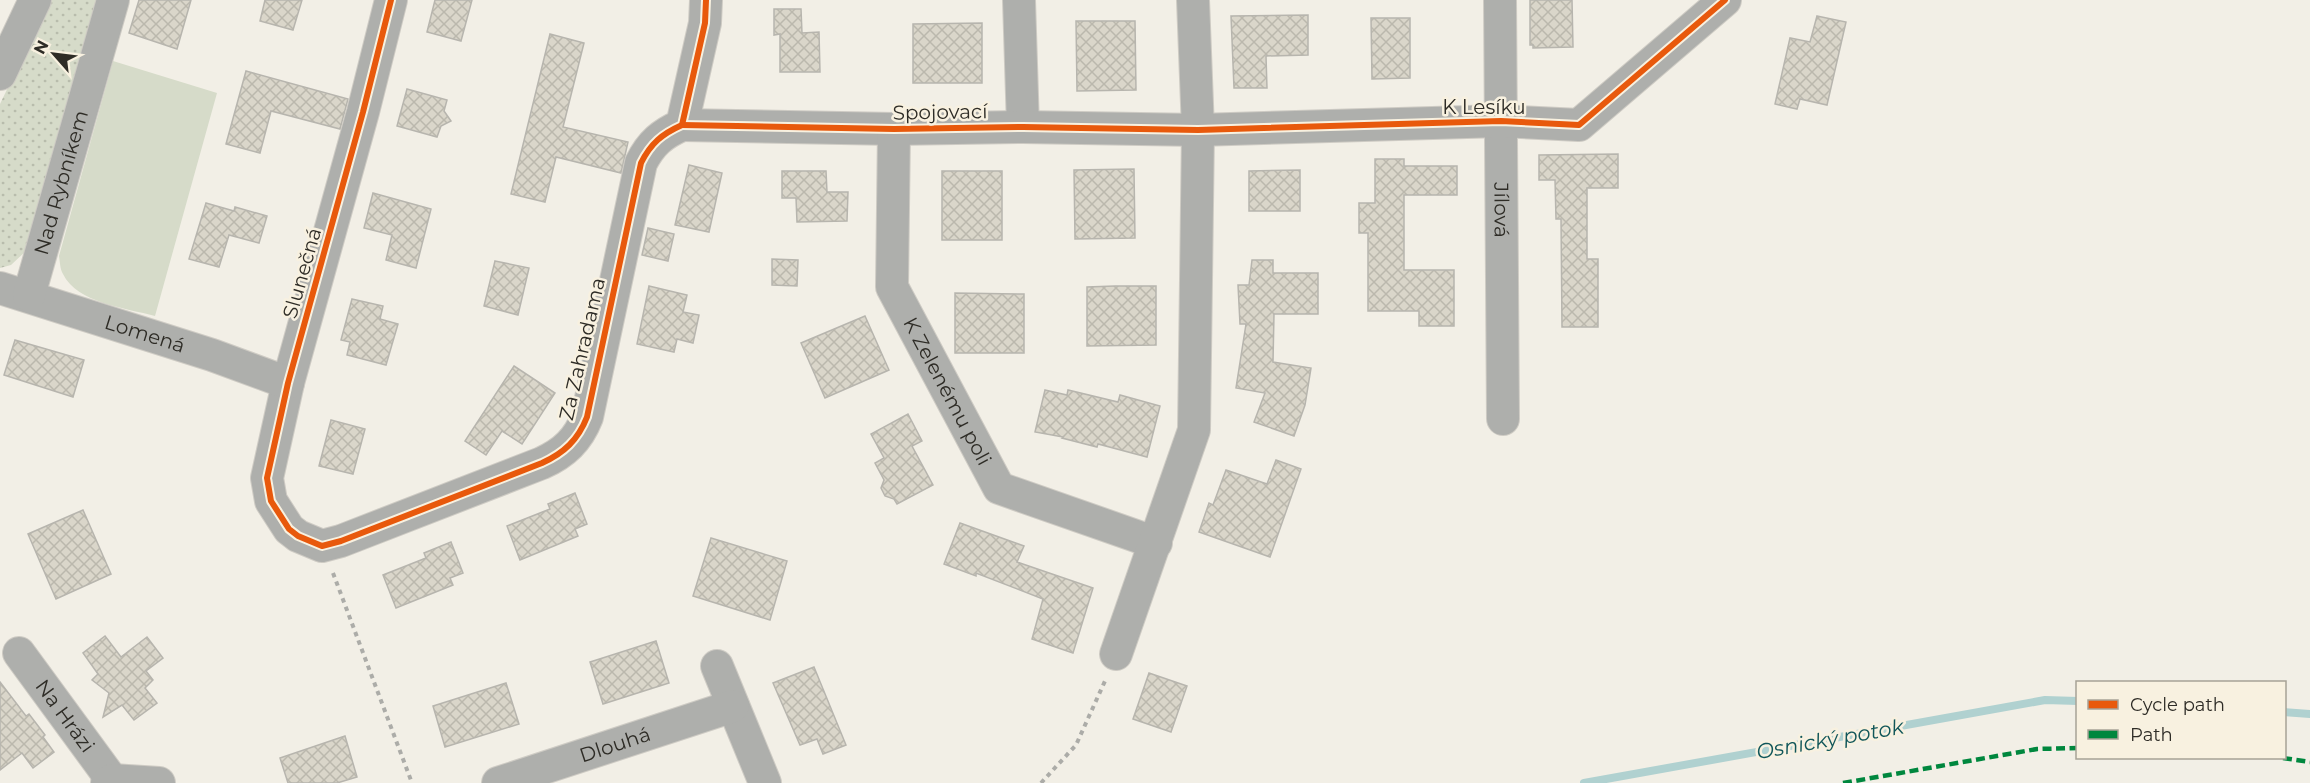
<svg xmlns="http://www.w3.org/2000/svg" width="2310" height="783" font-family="Montserrat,sans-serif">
<defs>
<pattern id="park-dots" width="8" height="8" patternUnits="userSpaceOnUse" patternTransform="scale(1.5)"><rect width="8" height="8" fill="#d6dbc9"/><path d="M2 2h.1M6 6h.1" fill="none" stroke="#b8bcac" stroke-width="1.8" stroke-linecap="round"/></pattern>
<pattern id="building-cross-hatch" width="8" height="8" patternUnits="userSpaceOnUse" patternTransform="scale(1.5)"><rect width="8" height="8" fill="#dad6ca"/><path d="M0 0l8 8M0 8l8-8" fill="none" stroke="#bbb8ad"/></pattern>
</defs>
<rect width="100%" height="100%" fill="#f2efe6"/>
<path fill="#d6dbc9" d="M113,61L217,93L155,316C126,308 77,303 63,274C60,269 60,262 59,256Z"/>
<path fill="url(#park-dots)" d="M50,0H98L27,250L11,265L0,268V104Z"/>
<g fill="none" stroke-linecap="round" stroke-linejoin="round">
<g stroke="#b0d1d0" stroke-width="8">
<path d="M2284,712L2310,714"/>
<path d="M1584,783L2045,700L2078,701"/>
</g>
</g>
<g fill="url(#building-cross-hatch)" stroke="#b7b5ae" stroke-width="1.5">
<path d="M139,0H191L177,49L129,33Z"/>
<path d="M265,0H302L293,30L260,21Z"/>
<path d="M435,0H472L461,41L427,32Z"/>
<path d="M1530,0H1572L1573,47L1533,48V45H1530Z"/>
<path d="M774,9H801L802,33L819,32L820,72H780V34L774,35Z"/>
<path d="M1308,15V55L1266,56L1267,88H1234L1231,16Z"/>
<path d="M1817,16L1846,22L1827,105L1800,99L1797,109L1775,104L1790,38L1810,42Z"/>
<path d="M1371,18H1410V78L1372,79Z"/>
<path d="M1076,21H1135L1136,90L1077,91Z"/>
<path d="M982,23V83H913V24Z"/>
<path d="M550,34L584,43L563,127L628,142L621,173L556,157L545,202L511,194Z"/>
<path d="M246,71L348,99L340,129L271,111L260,153L226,144Z"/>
<path d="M407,89L447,100L444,111L451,121L441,126L437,137L397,126Z"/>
<path d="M1618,154V188H1587V259H1598V327H1562L1561,219H1556L1555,180H1539V155Z"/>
<path d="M1375,159H1404V166H1457V195H1404V270H1454V326H1419V311H1368V233H1359V203H1375Z"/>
<path d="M689,165L722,173L709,232L675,225Z"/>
<path d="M1134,169L1135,238L1075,239L1074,170Z"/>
<path d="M1300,170V211H1249V171Z"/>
<path d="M782,171H826L827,192H848L847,221L797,222L796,198H782Z"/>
<rect x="942" y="171" width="60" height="69"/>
<path d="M373,193L431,209L416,268L386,260L392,235L364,228Z"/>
<path d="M206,203L234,211L235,207L267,216L259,243L229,235L219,267L189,259Z"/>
<path d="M648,228L674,234L668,261L642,255Z"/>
<path d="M772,259L798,260L797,286L772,285Z"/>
<path d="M1252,260H1273V273H1318V314H1274L1273,362L1311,368L1305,405L1294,436L1254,422L1265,393L1236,388L1246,324H1240L1238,285H1249Z"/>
<path d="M495,261L529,268L518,315L484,306Z"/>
<path d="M649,286L687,295L683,312L699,315L693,343L677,339L674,352L637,344Z"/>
<path d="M1115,286H1156V345L1087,346V287Z"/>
<path d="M955,293L1024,294V353H955Z"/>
<path d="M352,299L383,306L380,319L398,324L386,365L347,355L350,342L341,340Z"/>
<path d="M865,316L889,370L825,398L801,343Z"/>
<path d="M15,340L84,360L73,397L4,375Z"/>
<path d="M514,366L555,393L522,444L502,431L486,455L465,441Z"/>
<path d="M1045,390L1067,395L1068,390L1118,402L1120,395L1160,406L1147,457L1098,444L1097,447L1062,438L1063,437L1035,432Z"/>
<path d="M908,414L922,441L912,446L933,485L897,504L894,499L885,496L881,488L884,480L875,463L884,458L871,434Z"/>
<path d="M331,420L365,429L353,474L319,466Z"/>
<path d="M1276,460L1301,469L1270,557L1199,532L1209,503L1213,505L1226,470L1267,484Z"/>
<path d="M575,493L587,524L575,529L578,536L520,560L507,526L550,509L548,504Z"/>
<path d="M83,510L111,574L56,599L28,534Z"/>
<path d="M960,523L1024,546L1017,562L1093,588L1073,653L1032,639L1043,599L976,573V576L944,564Z"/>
<path d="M711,538L787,561L770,620L693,596Z"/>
<path d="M451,542L463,573L450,578L453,585L396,608L383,575L426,558L424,553Z"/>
<path d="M105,636L121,657L147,637L163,658L146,671L153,680L145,688L157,703L134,720L122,705L103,717L109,693L92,680L98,674L83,653Z"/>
<path d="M656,641L669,683L603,704L590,662Z"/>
<path d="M814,667L846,745L823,754L817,739L800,745L773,683Z"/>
<path d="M1149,673L1187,686L1171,732L1133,719Z"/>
<path d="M0,682L26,716L29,714L45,735L43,737L54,752L33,768L22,753L0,770Z"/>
<path d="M506,683L519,724L445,747L433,706Z"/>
<path d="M345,736L357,777L337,783H288L280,758Z"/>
</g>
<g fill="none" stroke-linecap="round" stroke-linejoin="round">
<defs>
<g id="street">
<path d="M391,0L363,112L288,383L267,478L271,501L289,529L298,536L322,546L341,541L542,463C564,453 578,440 587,417L641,163C651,143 662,134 682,125L705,23L706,0"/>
<path d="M1019,0L1023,127"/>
<path id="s1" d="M1500,0L1503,419"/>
<path d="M0,74L35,0"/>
<path d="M682,125L894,129L1023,127L1198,130L1501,121L1579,125L1725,0"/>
<path id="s2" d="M894,129L892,287L999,488L1156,543"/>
<path id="s3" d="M0,288L212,355L288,383"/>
<path id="s4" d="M29,295L113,0"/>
<path id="s5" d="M19,653L112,780"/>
<path d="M1116,654L1194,430L1198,130L1193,0"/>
<path d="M717,666L765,783"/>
<path d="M107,783L112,780L159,783"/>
<path id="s6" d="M498,783L733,706"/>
</g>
</defs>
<use href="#street" stroke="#cecbc4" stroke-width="34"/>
<g stroke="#acaca8" stroke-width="4" stroke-dasharray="4.5 4.5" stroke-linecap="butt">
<path d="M333,573L412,783"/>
<path d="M1041,783L1076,745L1105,681"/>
</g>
<use href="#street" stroke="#aeafac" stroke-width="32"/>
<g stroke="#00873e" stroke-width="4.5" stroke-dasharray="9 4.5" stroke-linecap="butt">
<path d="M2283,758L2310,762"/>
<path d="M1843,783L2037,749L2078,748"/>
</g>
<defs>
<g id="cycleway">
<path d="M391,0L363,112L288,383L267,478L271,501L289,529L298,536L322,546L341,541L542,463C564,453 578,440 587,417L641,163C651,143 662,134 682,125L705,23L706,0"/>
<path d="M682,125L894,129L1023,127L1198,130L1501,121L1579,125L1725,0"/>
</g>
</defs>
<use href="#cycleway" stroke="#f8f1e0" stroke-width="10"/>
<use href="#cycleway" stroke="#e8590c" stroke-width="6"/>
</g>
<g text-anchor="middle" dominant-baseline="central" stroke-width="5" stroke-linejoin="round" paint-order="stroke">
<g font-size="20" fill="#2e2c26" stroke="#f8f1e0">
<text x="1484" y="107">K Lesíku</text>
<text transform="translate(940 112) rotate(-1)">Spojovací</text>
<text stroke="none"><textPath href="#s4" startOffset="117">Nad Rybníkem</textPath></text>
<text stroke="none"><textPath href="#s1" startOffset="210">Jílová</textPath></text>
<text transform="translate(302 273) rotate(-74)">Slunečná</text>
<text stroke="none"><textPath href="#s3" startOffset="152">Lomená</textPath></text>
<text transform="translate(582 349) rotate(-77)">Za Zahradama</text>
<text stroke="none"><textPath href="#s2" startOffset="276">K Zelenému poli</textPath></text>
<text stroke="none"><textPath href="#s5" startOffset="78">Na Hrázi</textPath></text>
<text stroke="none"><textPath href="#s6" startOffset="123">Dlouhá</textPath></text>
</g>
<g font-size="21" font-style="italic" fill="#105659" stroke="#f8f1e0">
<text transform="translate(1830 739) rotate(-10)">Osnický potok</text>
</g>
</g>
<rect x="2076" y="681" width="210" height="78" fill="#f8f1e0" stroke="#a7a296" stroke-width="1.5"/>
<rect x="2088" y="700" width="30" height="9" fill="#e8590c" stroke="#a7a296" stroke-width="1.5"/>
<text x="2130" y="711" font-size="18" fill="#2e2c26">Cycle path</text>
<rect x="2088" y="730" width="30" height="9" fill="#00873e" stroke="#a7a296" stroke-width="1.5"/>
<text x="2130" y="741" font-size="18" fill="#2e2c26">Path</text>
<g transform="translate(54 54) rotate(298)" stroke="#f8f1e0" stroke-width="4.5" paint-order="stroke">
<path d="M0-4.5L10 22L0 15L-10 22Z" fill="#2e2c26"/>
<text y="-9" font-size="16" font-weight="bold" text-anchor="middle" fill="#2e2c26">N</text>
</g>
</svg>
